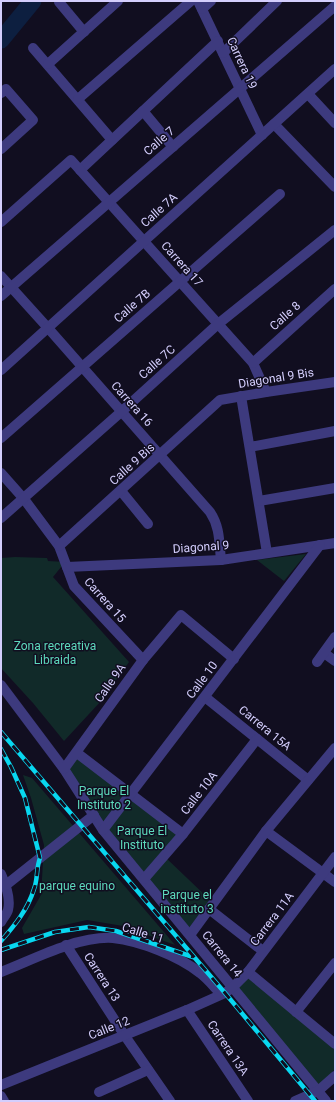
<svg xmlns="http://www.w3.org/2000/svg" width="336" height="1102" font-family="Roboto,sans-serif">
<rect width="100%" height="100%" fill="#110e20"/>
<g fill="#112a29">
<path d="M306,554L284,581L257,560Z"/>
<path d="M15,557L47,558L48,561L65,562L53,577L129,662L101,701L64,741L33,703L1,668V558Z"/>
<path d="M77,753L181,834L165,857L210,900L189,928L141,876L65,769Z"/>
<path d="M23,775L32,778L175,945L123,926L87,920L24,934L22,928L41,895L44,845L31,798Z"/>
<path d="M246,972L335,1044V1069L326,1079L315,1089L233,986Z"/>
</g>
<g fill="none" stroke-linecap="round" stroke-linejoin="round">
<path stroke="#0d1f40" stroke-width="17" d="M1,40L33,1"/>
<g stroke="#3d3a7e" stroke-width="10">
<path d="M198,1L262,135"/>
<path d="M59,2L84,32"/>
<path d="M202,9L211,1"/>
<path d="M33,48L112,140"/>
<path d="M223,53L277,1"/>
<path d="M48,64L118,1"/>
<path d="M1,93L6,89L33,120L1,149"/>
<path d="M308,94L335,123"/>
<path d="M78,99L191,1"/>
<path d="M143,111L173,147"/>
<path d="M274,124L335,187"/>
<path d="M80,170L218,41"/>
<path d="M1,222L71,160L253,363L266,392"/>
<path d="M1,276L48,328L210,512C220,527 219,541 221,560"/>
<path d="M1,296L335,6"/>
<path d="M253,363L335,289"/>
<path d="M1,370L335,69"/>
<path d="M241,396L267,553"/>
<path d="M1,438L280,194"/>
<path d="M250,447L335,431"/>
<path d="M1,473L24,499L59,546L74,586L143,660"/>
<path d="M121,491L148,524"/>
<path d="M259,501L335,488"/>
<path d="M1,518L121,412L218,324L335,230"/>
<path d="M59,546L220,400L266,392L335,382"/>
<path d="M67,567L221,560L335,543"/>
<path d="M324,653L335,661"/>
<path d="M317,662L335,637"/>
<path d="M1,685L64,769L103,830L326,1101"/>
<path d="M205,697L308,780"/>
<path d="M77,753L183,834"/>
<path d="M64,769L143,660L181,615L234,659"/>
<path d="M103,830L320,545"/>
<path d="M266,831L335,882"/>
<path d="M1,874C6,885 11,898 8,910C7,914 3,918 1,922"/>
<path d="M144,879L183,834L257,739"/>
<path d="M6,885L94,815"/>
<path d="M209,909L263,951"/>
<path d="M190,935L266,831L335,748"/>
<path d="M66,945L125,1036L170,1101"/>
<path d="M1,972C22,964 44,953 66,946C79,941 99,937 113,938C140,941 179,956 200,973C208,979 214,987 221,994"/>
<path d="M248,972L335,1044"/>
<path d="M187,1010L248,1101"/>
<path d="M296,1012L335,963"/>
<path d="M1,1085L187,1010L225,993L233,987L248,972L335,857"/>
<path d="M99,1092L148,1070"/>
<path d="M1,1096L4,1101"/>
<path d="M295,1101L318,1091L335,1076"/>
</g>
<defs>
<g id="rail">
<path d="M1,732L225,993L315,1101"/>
<path d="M1,749L11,767L25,798L40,858C36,868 38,879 34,889C28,909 15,925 1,941"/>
<path d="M1,950L55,932L89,927L116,931L193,957"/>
</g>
</defs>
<use href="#rail" stroke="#08d7f0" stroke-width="4.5"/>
<use href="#rail" stroke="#110e20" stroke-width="3" stroke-dasharray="9" stroke-linecap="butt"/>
</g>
<g text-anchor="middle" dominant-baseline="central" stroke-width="3" stroke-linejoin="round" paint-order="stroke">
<g font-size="12" fill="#d4cefd" stroke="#110e20">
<text transform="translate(242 63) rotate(65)">Carrera 19</text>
<text transform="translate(159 141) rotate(-41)">Calle 7</text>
<text transform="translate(159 210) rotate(-42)">Calle 7A</text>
<text transform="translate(182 264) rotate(48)">Carrera 17</text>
<text transform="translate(132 306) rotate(-41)">Calle 7B</text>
<text transform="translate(285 316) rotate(-42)">Calle 8</text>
<text transform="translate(157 362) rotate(-42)">Calle 7C</text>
<text transform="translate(276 378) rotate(-9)">Diagonal 9 Bis</text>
<text transform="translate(132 404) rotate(48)">Carrera 16</text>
<text transform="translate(132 464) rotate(-42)">Calle 9 Bis</text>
<text transform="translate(201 547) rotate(-4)">Diagonal 9</text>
<text transform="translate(105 600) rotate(48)">Carrera 15</text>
<text transform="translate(202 680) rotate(-53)">Calle 10</text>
<text transform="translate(110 683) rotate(-55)">Calle 9A</text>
<text transform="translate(265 728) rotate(39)">Carrera 15A</text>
<text transform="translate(199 793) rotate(-52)">Calle 10A</text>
<text transform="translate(272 919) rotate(-53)">Carrera 11A</text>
<text transform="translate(143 933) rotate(17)">Calle 11</text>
<text transform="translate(222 954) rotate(51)">Carrera 14</text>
<text transform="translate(102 977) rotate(57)">Carrera 13</text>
<text transform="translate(109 1028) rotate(-22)">Calle 12</text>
<text transform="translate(228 1048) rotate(56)">Carrera 13A</text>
</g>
<g font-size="12" fill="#5ddabc" stroke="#110e20">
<text x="55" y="646">Zona recreativa<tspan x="55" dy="14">Libraida</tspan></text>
<text x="104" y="791">Parque El<tspan x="104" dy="14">Instituto 2</tspan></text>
<text x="142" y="831">Parque El<tspan x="142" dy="14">Instituto</tspan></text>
<text x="77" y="886">parque equino</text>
<text x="187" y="895">Parque el<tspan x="187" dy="14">instituto 3</tspan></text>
</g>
</g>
<rect width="336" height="1102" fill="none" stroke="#d4cefd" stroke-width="4"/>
</svg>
